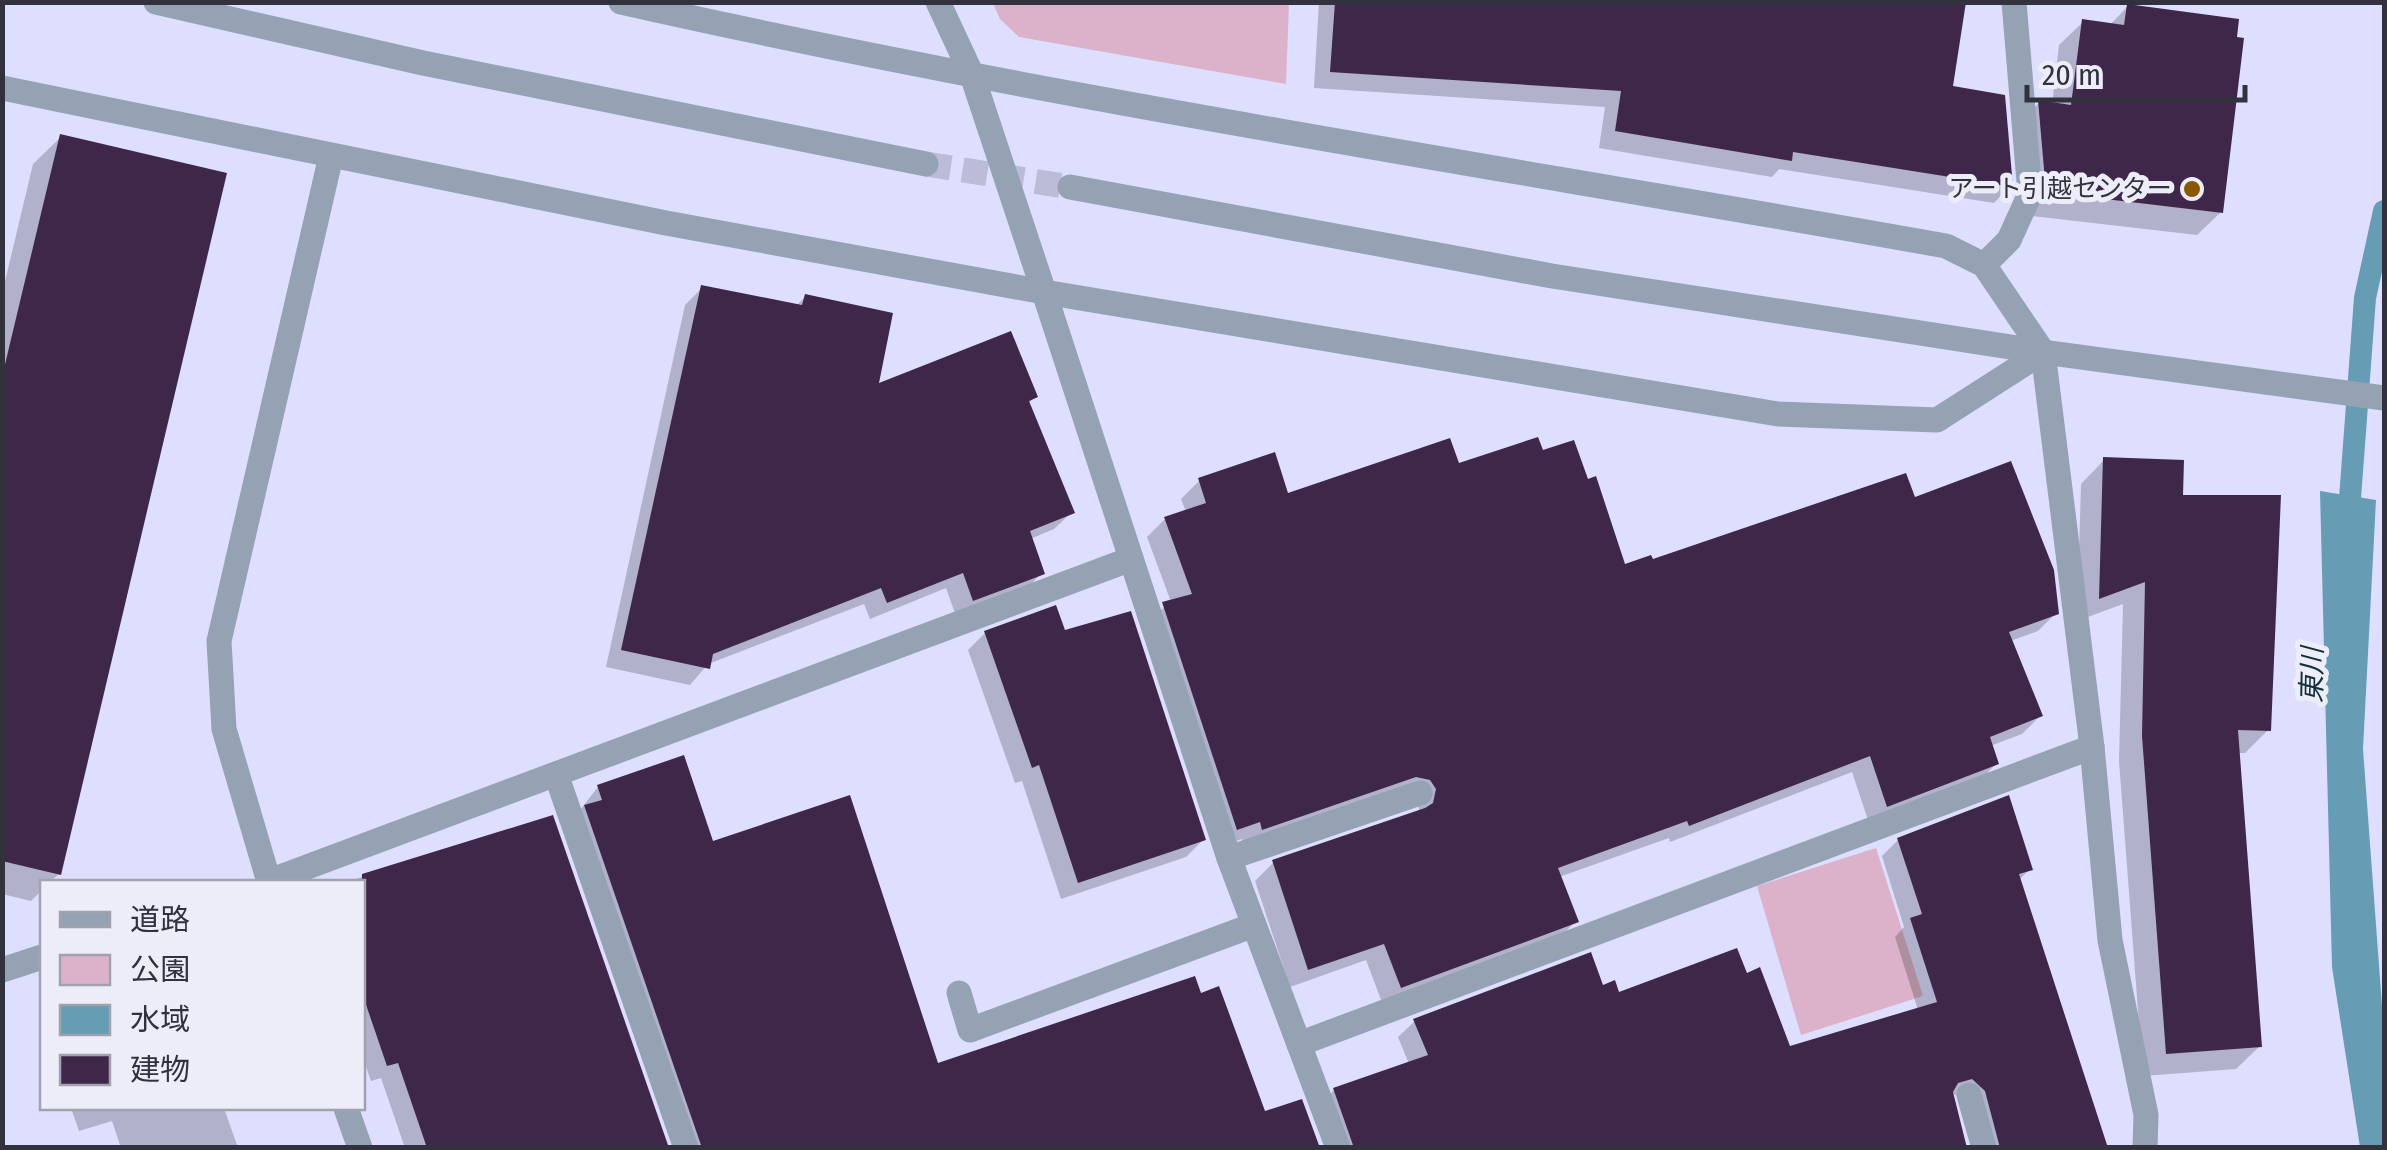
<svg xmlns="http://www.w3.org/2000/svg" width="2387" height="1150" font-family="'Fira Sans Condensed','Noto Sans JP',sans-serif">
<rect width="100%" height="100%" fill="#dedefe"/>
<g fill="#dbb2c9">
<path d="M993,3H1289L1286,84L1019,37L1000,19Z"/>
<path d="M1876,848L1923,996L1801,1035L1757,886Z"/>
</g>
<path fill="#669db5" d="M2320,491L2376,500L2363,749L2384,1033V1147H2360L2332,967Z"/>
<g fill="#0003">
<path d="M1319,2H1963L1951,89L2010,186L1994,203L1779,169L1772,177L1599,148L1605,107L1314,88Z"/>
<path d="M2127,7L2221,212L2197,235L2024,215L2016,126L2039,103L2052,105L2059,45L2083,22L2109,26Z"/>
<path d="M61,137L59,874L50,882H42V890L31,901L2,894V294L33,164Z"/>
<path d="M702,288L796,306L805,297L875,387L1035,397L1028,404L1072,512L1054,529L1030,539L1042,573L1025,590L956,616L946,588L870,619L864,604L708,664L690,685L606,667L685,305Z"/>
<path d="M1542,453L1623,568L1913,501L2056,613L2038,631L2010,641L2040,716L2022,734L1990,746L1996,764L1978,782L1869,823L1852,772L1670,842L1669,838L1559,877L1576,921L1558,939L1383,1005L1366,960L1290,987L1255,881L1273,863L1418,814L1419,808L1412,798L1244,846L1242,839L1219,847L1146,622L1171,602L1147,537L1165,519L1186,512L1181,499L1199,481L1287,496Z"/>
<path d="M2104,460L2181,497L2268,730L2245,753H2237L2260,1046L2236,1069L2143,1076L2119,761L2123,604L2077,621L2081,484Z"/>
<path d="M985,633H1063L1203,840L1186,857L1061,899L1022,781L1015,783L968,650Z"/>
<path d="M598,787L712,844L936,1066L1264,1115L1318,1148H681L569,824Z"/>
<path d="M551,818L666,1148H405L381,1078L371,1081L362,1055V882H346Z"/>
<path d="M1898,840L2030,869L2018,881L2105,1148H1978L1965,1100L1952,1093L1966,1148H1332L1318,1107L1334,1090L1409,1064L1398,1037L1415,1021L1602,988L1618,996L1746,976L1789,1049L1918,1010L1895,937L1904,927L1882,856Z"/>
<path d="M71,1108H224L238,1148H121L112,1121L79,1131Z"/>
</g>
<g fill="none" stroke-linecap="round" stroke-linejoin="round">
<path stroke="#669db5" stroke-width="22" d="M2348,525L2365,298L2384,211"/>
</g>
<g fill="#3f274a">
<path d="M1335,2H1966L1953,86L2005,95L2013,187L1793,152L1792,161L1615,131L1621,91L1330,72Z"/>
<path d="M2127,4L2239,19L2237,37L2244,38L2223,213L2046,192L2038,100L2071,105L2082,19L2124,25Z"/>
<path d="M60,134L227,173L61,875L2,861V377Z"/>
<path d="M701,285L802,305L805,294L893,313L879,383L1011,331L1038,397L1029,401L1075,513L1030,531L1045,574L973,601L963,573L887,603L881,588L713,654L710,669L621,650Z"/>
<path d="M1538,437L1543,450L1574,440L1588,479L1596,476L1625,564L1651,555L1653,559L1906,473L1915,497L2011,461L2054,570L2059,614L2009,632L2043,716L1990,737L1999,764L1887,807L1870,756L1689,826L1687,821L1558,868L1579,922L1401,988L1384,944L1308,970L1272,860L1425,808L1433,803L1436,789L1430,780L1416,777L1262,830L1260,822L1237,830L1162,602L1192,594L1164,517L1206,503L1198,478L1275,452L1288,493L1450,438L1459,463Z"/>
<path d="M2103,457L2184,460L2183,495H2281L2271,731L2238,730L2262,1047L2166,1054L2142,736L2145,582L2099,599Z"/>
<path d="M1056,605L1065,630L1131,611L1206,840L1078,883L1039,765L1032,768L984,631Z"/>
<path d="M684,755L713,841L850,795L938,1063L1195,976L1201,993L1219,986L1265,1111L1302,1099L1320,1148H702L584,805L602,800L597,785Z"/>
<path d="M2009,795L2033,870L2019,874L2108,1148H2000L1985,1091L1972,1079L1958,1083L1953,1092L1967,1148H1354L1333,1088L1428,1055L1413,1019L1591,952L1603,985L1615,980L1619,992L1737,948L1747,973L1760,967L1790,1046L1937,1002L1910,918L1922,914L1897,838Z"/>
<path d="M553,815L669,1148H427L398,1063L387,1066L362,993V874Z"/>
</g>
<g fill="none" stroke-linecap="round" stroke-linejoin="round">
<path stroke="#bcbcd8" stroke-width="25" stroke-dasharray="25 12" stroke-linecap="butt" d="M926,164L1070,187"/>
<g stroke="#94a2b4" stroke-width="25">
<path d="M621,2C1060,101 1504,167 1946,246L1984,265L2043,352L2092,747L2110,940L2146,1115L2145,1148"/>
<path d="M2,88L666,223L1044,292L1778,414L1937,420L2043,352"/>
<path d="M1984,265L2009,240L2030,194L2014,2"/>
<path d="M557,777L686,1148"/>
<path d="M1229,858L1420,793"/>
<path d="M267,882L1131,559"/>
<path d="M269,882L224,729L219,641L331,156"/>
<path d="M2,970L42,957"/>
<path d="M959,993L970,1030L1254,925"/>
<path d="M1299,1044L2092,747"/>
<path d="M1969,1095L1984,1148"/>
<path d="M346,1108L360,1148"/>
</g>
<g stroke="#94a2b4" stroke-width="25">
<path d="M156,2L423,63L926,164"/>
<path d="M938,2L972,75"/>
<path d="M1070,187L1552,276L2043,352L2384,398"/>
<path d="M1044,292L1229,858L1338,1148"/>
</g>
<path stroke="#94a2b4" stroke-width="25" d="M972,75L1044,292"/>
</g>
<circle fill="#8a5702" stroke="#ededfa" stroke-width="4" cx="2192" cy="189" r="10"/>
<g text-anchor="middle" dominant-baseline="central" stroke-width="10" stroke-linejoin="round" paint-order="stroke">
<g font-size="25" fill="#32323e" stroke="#ededfa" text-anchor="end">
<text x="2172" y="189">アート引越センター</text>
</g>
<g font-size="28" font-style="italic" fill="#122e39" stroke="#ededfa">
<text transform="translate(2312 675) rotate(-89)">東川</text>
</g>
</g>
<rect width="2387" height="1150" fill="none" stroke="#32323e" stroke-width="10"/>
<rect x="40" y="880" width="325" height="230" fill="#ededfa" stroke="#a2a2af" stroke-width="2.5"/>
<rect x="60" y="912" width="50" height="15" fill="#94a2b4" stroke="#a2a2af" stroke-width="2.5"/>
<text x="130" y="930" font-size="30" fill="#32323e">道路</text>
<rect x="60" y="955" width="50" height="30" fill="#dbb2c9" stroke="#a2a2af" stroke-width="2.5"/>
<text x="130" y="980" font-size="30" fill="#32323e">公園</text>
<rect x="60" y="1005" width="50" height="30" fill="#669db5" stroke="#a2a2af" stroke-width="2.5"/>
<text x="130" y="1030" font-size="30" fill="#32323e">水域</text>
<rect x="60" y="1055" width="50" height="30" fill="#3f274a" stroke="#a2a2af" stroke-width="2.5"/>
<text x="130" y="1080" font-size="30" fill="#32323e">建物</text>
<path d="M2027 85v15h218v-15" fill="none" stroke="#32323e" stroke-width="5"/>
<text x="2042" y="85" font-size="30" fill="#32323e" stroke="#ededfa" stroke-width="8" paint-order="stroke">20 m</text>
</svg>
